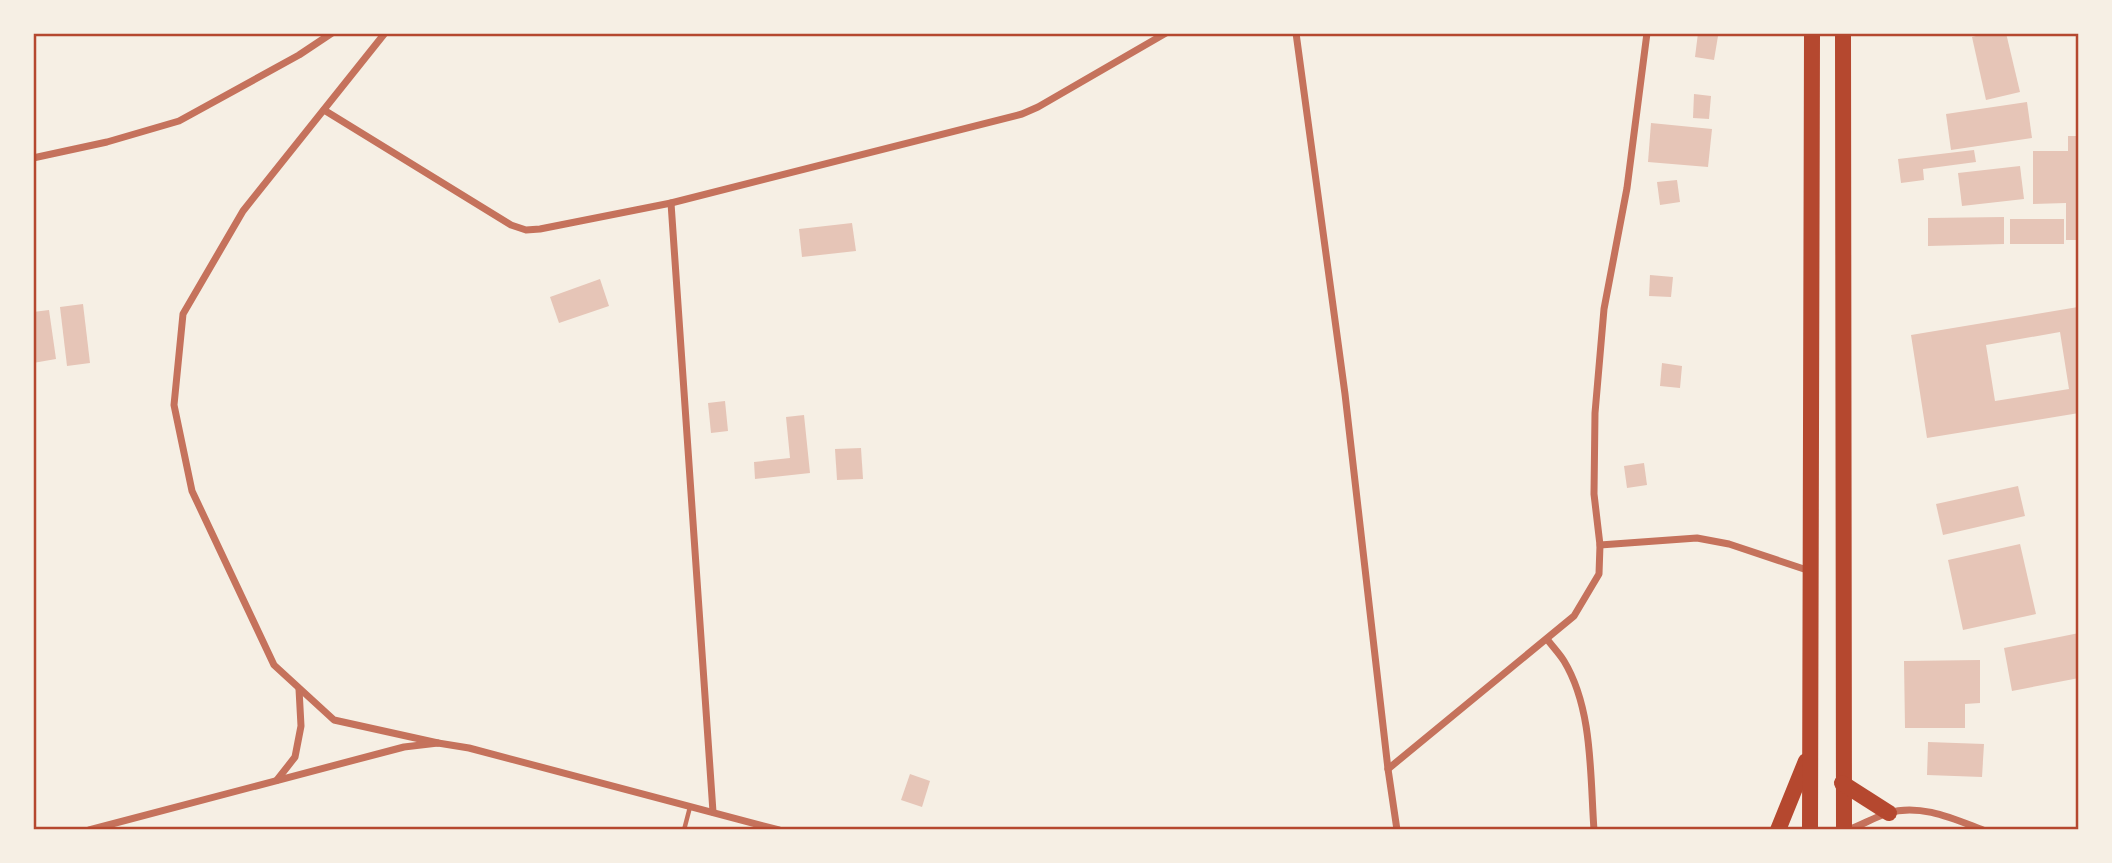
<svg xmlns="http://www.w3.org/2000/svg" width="2112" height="863" font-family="'Noto Sans',sans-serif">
<rect width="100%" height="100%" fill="#f6efe4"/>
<g fill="#e6c5b7" fill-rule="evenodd">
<path d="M1698,33L1718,36L1714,60L1695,57Z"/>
<path d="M1988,33H2006L2020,92L1986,100L1972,37Z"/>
<path d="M1694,94L1711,96L1709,119L1693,118Z"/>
<path d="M2027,102L2032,138L1951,150L1946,114Z"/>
<path d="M1651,123L1712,129L1708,167L1648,162Z"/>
<path d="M2068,136H2079V240H2066V203L2033,204V151H2068Z"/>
<path d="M1974,150L1976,162L1923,169L1924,180L1901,183L1898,159Z"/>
<path d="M2020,166L2024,199L1962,206L1958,173Z"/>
<path d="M1677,180L1680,202L1660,205L1657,182Z"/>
<path d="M2004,217V244L1928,246V218Z"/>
<rect x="2010" y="219" width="54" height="25"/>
<path d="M852,223L856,251L802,257L799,229Z"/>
<path d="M1650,275L1673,277L1671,297L1649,296Z"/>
<path d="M600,279L609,306L559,323L550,297Z"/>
<path d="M83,304L90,363L67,366L60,307Z"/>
<path d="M2078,307L2079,413L1927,438L1911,335ZM2060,332L2069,389L1995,401L1986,345Z"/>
<path d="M49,310L56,359L33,363V312Z"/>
<path d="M1662,363L1682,366L1680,388L1660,386Z"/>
<path d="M725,401L728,431L711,433L708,403Z"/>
<path d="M804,415L810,473L755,479L754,462L790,458L786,417Z"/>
<path d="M861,448L863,479L837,480L835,449Z"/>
<path d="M1644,463L1647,485L1627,488L1624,466Z"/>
<path d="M2018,486L2025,516L1943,535L1936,504Z"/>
<path d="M2020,544L2036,614L1963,630L1948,560Z"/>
<path d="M2079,633V678L2012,691L2004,648Z"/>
<path d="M1980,660V703L1965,704V728H1905L1904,661Z"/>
<path d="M1928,742L1984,744L1982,777L1927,775Z"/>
<path d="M910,774L930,781L922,807L901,800Z"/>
</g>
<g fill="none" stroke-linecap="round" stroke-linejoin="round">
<path stroke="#c5725c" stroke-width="4.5" d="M684,830L690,807"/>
<g stroke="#c5725c" stroke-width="7">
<path d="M385,33L243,211L183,314L174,405L192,491L274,665L334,720L438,743"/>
<path d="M1296,33L1345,394L1388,769L1397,830"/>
<path d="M324,110L511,225L526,230L540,229L671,203L1022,114L1038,107L1166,33"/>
<path d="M33,158L107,142L179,121L299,55L332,33"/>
<path d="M671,203L713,812"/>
<path d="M1600,545L1697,538L1729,544L1810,571"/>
<path d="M1547,639C1552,646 1559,653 1564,661C1593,709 1590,775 1594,830"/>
<path d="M1388,769L1574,616L1599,574L1600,545L1594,494L1595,413L1604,309L1627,188L1647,33"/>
<path d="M277,780L295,757L301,726L299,689"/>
<path d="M89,830L404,747L438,743L469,748L779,830"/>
<path d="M1848,830C1862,825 1875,817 1888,813C1920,803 1954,819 1983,830"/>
</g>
<g stroke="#b5482f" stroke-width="16">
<path d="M1843,33L1844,830"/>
<path d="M1842,783L1889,813"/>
<path d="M1778,830L1806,761"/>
<path d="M1810,830L1812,33"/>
</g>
</g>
<rect width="2112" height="863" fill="none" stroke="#f6efe4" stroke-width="70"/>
<rect x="35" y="35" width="2042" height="793" fill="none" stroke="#b5482f" stroke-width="2.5"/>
</svg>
